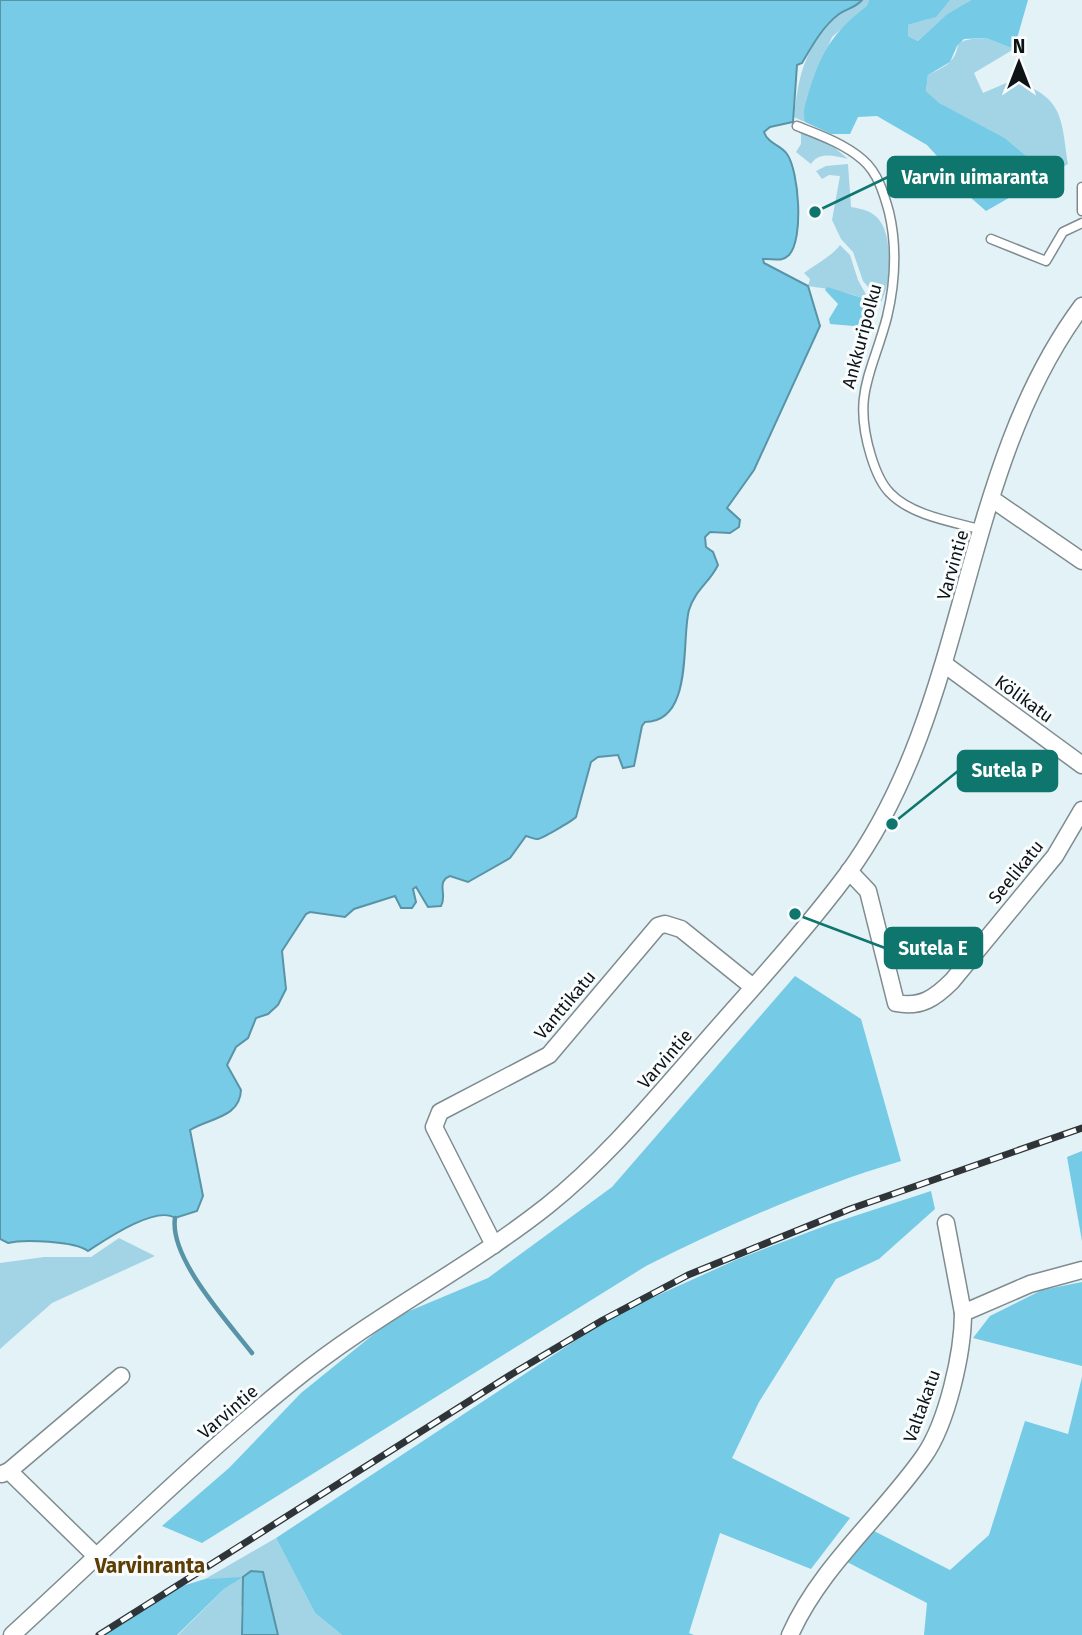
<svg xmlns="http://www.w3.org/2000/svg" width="1082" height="1635" font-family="'Fira Sans',sans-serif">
<rect width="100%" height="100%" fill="#e3f2f7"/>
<g fill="#a3d4e5">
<path d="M862,0H869L868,6L832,37L806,100L805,122L794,117C799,73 804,51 835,18C843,10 854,9 862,0Z"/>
<path d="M950,0H971L947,14L918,41L908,36V25L929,19Z"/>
<path d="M986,38L1014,49L974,73L983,93L1013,80C1064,98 1061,117 1068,164L1049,175L1005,138L938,103L926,91L928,75C934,72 942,68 948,64C967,47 944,40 986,38Z"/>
<path d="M801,133L829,143L848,159C835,156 819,151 811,164L796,152L801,144Z"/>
<path d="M848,164L851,207C863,209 873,211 880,221C893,239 891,285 881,302L863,281L853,252L841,239L832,220L840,176L829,175L822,179L816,171L826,166Z"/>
<path d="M840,245L850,255L858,280L869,300C846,292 830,289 808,286L810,279L804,273C816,264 832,256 840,245Z"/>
<path d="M119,1238L155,1256L52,1303L0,1349V1263L44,1257H91Z"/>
<path d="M276,1538L315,1613L342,1635H278L263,1573L241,1607L242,1635H178L224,1589L241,1578L205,1579Z"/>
</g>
<g fill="#75cae5">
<path d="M869,0H950L936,17L908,25V36L918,41L947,14L971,0H1028L1014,49L986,38L964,39L957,46L950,62L928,75L926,91L939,103L1005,138L1049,175L986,211L947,177L937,156L927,145L877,116L858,117L850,134H831L805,122C802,109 807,98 811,85C824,47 835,31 867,6Z"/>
<path d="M827,287L869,300L873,314L866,327L830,324L829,319L838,304L825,290Z"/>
<path d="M795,976L861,1019L901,1161C814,1187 728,1225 646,1266L202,1543L162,1526L229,1468L301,1393L395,1317L488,1278L612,1187Z"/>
<path d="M1082,1151V1241L1067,1157Z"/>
<path d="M931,1191L935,1209L879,1259L836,1279L759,1402L732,1458L850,1518L811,1569L720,1533L689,1633L694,1635H342L315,1613L276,1538L614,1315L738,1259L830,1224Z"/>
<path d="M1082,1282V1366L973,1338L990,1316L1042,1290Z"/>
<path d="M1082,1377V1635H924L927,1603L847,1562L874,1531L950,1570L989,1535L1025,1421L1068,1434Z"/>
<path d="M243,1577L224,1589L177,1635H104L179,1587L205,1579Z"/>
</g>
<g fill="#77cbe6" stroke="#5894a7" stroke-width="2">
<path d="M0,0H862C855,8 848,8 839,14C823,26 812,46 802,63L797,65L793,122L770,127L764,132C768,144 781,145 787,154C799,171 804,239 789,255C781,263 773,258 763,259L764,263L808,286L820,326L754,470L727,508L740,520L739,527L730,533L710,532L705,537L706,547L713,552L718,565C710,582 695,590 689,610C681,639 694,722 645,722L642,726L634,766L623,768L618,755L598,757L591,762L576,817C572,821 540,840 537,839C533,839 530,837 526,836L510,858L468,882L450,876L446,878C438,886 447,896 441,906L428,907L416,887L413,889L416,902L412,908H401L395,896L354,909L345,917L310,912L306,914L282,951L286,989L278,1005L268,1014L256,1018L248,1038L236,1047L227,1065L241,1090C240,1118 209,1118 190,1130L203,1196L197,1211L175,1218C156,1205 105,1240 88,1251C75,1241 23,1239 8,1243L0,1239Z"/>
<path d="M251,1571L263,1572L278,1635H242L243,1577Z"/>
</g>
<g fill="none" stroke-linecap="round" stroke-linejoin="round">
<path stroke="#5894a7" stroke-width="4.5" d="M175,1218C169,1258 228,1322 252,1353"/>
<defs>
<g id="lane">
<path d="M797,126C820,135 845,144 863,160C878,173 884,194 889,212C897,246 895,283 887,317C872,374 852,394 871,456C875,469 880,483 890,493C912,516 954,522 983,530"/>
<path d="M1082,187V211"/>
<path d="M991,239L1046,261L1063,232L1082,223"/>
</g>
<g id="street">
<path d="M992,499L1082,561"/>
<path d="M944,664L1082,765"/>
<path d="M849,871L868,891L896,1003C921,1008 935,998 952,981L1055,856L1082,810"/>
<path d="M946,1223L963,1313"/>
<path d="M494,1245L434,1127L440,1112L549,1055L658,926L665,924L681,929L753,987"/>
<path d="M9,1471L121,1376"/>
<path d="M2,1474L9,1471L97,1557"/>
<path d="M12,1635C105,1550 195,1460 293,1381C373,1316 466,1270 547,1206C607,1158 655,1099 706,1041C754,986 804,932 848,873C971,704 958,473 1082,306"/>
<path d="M790,1635C820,1567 882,1516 924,1456C947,1423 963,1353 963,1313L1030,1284L1082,1270"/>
</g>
</defs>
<use href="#lane" stroke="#7e8b8f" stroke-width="11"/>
<use href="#street" stroke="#7e8b8f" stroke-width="19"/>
<use href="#lane" stroke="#fff" stroke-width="8"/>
<use href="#street" stroke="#fff" stroke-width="16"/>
<defs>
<path id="rail" d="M99,1635L512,1374L603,1320L688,1275L850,1209L1082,1128"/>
</defs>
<use href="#rail" stroke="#2e3437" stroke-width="7"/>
<use href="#rail" stroke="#fafdfe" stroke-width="4.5" stroke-dasharray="13" stroke-linecap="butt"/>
</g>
<g text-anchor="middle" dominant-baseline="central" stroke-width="6" stroke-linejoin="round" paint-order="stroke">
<g font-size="18" fill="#0e1315" stroke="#fafdfe">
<text transform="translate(862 336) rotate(-75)">Ankkuripolku</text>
<text transform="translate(953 565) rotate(-74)">Varvintie</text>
<text transform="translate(1024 699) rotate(36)">Kölikatu</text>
<text transform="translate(1016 872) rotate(-51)">Seelikatu</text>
<text transform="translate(565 1005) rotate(-50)">Vanttikatu</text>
<text transform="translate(665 1059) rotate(-49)">Varvintie</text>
<text transform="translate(922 1406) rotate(-70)">Valtakatu</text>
<text transform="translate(228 1412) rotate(-41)">Varvintie</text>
</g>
<g font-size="21" font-weight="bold" fill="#5e3e04" stroke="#fafdfe">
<text x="150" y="1566">Varvinranta</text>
</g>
</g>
<path fill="none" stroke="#0f766e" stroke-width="2.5" d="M815 212L888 177M892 824L958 771M795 914L885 948"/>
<g fill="#0f766e" stroke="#fafdfe" stroke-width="2.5">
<circle cx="815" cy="212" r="7"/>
<circle cx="892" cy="824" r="7"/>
<circle cx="795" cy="914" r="7"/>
</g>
<g fill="#0f766e" stroke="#0f766e" stroke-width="2.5">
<rect x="888" y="157" width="175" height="40" rx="7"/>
<rect x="958" y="751" width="99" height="40" rx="7"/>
<rect x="885" y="928" width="97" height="40" rx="7"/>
</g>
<g font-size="19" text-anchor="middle" font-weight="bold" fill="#fff">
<text x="975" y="184">Varvin uimaranta</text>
<text x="1007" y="777">Sutela P</text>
<text x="933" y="955">Sutela E</text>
</g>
<g transform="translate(1019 63)" stroke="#fafdfe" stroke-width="5" paint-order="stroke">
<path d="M0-5L12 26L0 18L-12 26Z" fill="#0e1315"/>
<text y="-10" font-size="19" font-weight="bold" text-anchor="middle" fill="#0e1315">N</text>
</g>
</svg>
